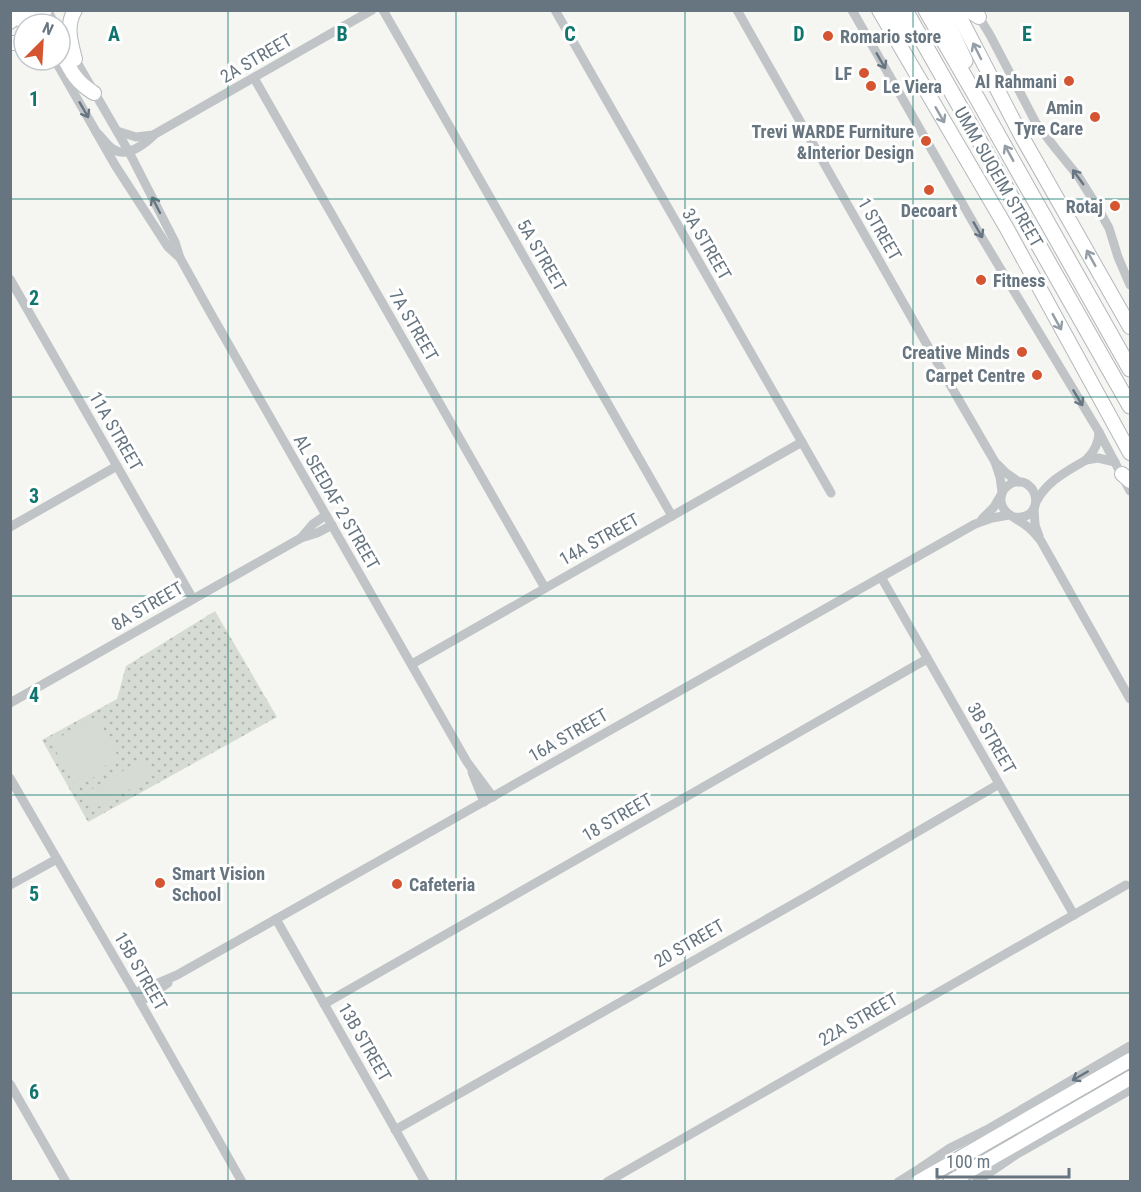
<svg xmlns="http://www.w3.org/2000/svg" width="1141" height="1192" font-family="'Roboto Condensed',sans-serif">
<defs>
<pattern id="park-dots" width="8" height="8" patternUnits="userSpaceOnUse" patternTransform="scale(1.5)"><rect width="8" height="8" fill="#d6dcd3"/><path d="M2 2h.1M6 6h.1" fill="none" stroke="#b1b7b0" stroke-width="1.8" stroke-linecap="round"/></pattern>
</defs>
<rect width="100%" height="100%" fill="#f5f5f2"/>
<path fill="url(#park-dots)" d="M215,611L277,717L88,822L42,740L117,699L126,666Z"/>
<g fill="#d6dcd3">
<path d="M97,716L119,758L101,768L103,772L76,787L51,742Z"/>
<path d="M143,759L153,776L91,811L82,795Z"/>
</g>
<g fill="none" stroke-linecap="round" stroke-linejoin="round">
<defs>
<g id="secondary">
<path d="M879,10L1006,227L1130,453"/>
<path d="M956,10L1022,137L1130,327"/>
<path d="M968,10L979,17"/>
<path d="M10,22L24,10"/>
<path d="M24,24L45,10"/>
<path d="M10,43H24"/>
<path d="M60,50C70,69 75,82 94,93"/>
<path d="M75,59C71,43 65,26 75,10"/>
<path d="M1122,474L1130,481"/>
<path d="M918,1182L1130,1060"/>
<path d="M950,1182L1130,1078"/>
</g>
<g id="primary">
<path d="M893,10L906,31"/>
<path d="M905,10L1130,406"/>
<path d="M926,10L977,98L1130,369"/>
<path d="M941,10L965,61"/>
</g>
</defs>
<use href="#secondary" stroke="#b3b8bb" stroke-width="16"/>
<use href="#primary" stroke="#b2b6b9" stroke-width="17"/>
<g stroke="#c0c4c7" stroke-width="9">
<path d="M47,10L55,24"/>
<path d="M383,10L672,516"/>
<path d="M555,10L831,493"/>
<path d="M737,10L934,357L995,462L1000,477L1002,492"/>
<path d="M852,10L982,238L1099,432L1130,491"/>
<path d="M976,12L990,35L1036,123L1056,149L1078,176L1095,203L1109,228L1118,257L1130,285"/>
<path d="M60,33L129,152L175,242L180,258L210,312L467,762L493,797"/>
<path d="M55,60L115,165L168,247L180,258"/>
<path d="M254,78L545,588"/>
<path d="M117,131L136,137L153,135"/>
<path d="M96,132C102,137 107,145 113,149C127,159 146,143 155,134L372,10"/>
<path d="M10,279L193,599"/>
<path d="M1086,460L1098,458L1115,462"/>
<path d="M997,464L1006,473L1019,482"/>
<path d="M1036,502C1047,481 1066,472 1086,460C1094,452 1099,444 1099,432"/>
<path d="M1034,508L1035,525L1039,536"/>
<path d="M1014,517C1047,521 1039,474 1012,483C1006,486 1002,491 1001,497C999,514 1018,518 1028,527C1033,531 1037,536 1041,541L1130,699"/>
<path d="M982,519L994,507L1001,495"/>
<path d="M10,527L117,466"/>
<path d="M301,538L313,524L326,515"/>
<path d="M881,577L1074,915"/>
<path d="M412,664L802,442"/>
<path d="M10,703L301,538L317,533L332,525"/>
<path d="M472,772L484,802"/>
<path d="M10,778L135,993L242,1182"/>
<path d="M10,885L57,859"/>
<path d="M276,919L425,1182"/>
<path d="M135,993L177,975L975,524L992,518L1009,515"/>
<path d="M140,1002L168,983"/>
<path d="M324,1004L927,659"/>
<path d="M10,1084L66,1182"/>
<path d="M395,1130L811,894L999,784"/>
<path d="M607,1182L1126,885"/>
<path d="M898,1182L919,1169L950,1148L990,1128L1130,1046"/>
<path d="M976,1182L1017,1154L1130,1090"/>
</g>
<use href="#secondary" stroke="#fff" stroke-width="14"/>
<use href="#primary" stroke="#fff" stroke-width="15"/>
</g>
<defs><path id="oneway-shaft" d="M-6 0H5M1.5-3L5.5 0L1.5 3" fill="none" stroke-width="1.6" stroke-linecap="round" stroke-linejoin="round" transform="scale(1.5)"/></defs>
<g stroke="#949ea6">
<use href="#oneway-shaft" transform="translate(977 51) rotate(-117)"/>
<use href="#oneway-shaft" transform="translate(940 115) rotate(60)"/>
<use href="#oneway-shaft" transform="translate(1009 153) rotate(-119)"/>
<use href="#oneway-shaft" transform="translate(1091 258) rotate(-119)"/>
<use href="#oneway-shaft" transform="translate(1057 322) rotate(61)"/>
</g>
<g stroke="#667580">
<use href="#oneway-shaft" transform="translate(881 61) rotate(60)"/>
<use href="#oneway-shaft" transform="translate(84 110) rotate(60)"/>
<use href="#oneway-shaft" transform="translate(1078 177) rotate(-126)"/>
<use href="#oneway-shaft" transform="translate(156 205) rotate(-117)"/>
<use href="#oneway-shaft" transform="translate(978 230) rotate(60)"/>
<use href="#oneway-shaft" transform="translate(1078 398) rotate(59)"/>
<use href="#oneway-shaft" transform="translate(1080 1076) rotate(150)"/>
</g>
<path fill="none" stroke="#0f766e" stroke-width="1.5" stroke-opacity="0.55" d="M228,10V1182M456,10V1182M685,10V1182M913,10V1182M10,199H1130M10,397H1130M10,596H1130M10,795H1130M10,993H1130"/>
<g fill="#d55532" stroke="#fff" stroke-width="2">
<circle cx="828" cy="36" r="6"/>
<circle cx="864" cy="73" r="6"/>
<circle cx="1069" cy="81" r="6"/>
<circle cx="871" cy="86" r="6"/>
<circle cx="1095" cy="117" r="6"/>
<circle cx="926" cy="141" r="6"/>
<circle cx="929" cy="190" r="6"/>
<circle cx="1115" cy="206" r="6"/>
<circle cx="981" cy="280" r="6"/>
<circle cx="1022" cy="352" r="6"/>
<circle cx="1037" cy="375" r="6"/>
<circle cx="160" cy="883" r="6"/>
<circle cx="397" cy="884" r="6"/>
</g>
<g text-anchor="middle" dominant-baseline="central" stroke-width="6" stroke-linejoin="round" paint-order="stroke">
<g font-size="18" font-weight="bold" fill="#667580" stroke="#fff" text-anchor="end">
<text x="840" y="36" text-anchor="start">Romario store</text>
<text x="852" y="73">LF</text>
<text x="1057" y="81">Al Rahmani</text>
<text x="883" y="86" text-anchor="start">Le Viera</text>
<text x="1083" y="107">Amin<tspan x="1083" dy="21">Tyre Care</tspan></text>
<text x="914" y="131">Trevi WARDE Furniture<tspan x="914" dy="21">&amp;Interior Design</tspan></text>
<text x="1103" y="206">Rotaj</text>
<text x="929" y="210" text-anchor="middle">Decoart</text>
<text x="993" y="280" text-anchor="start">Fitness</text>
<text x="1010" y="352">Creative Minds</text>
<text x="1025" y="375">Carpet Centre</text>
<text x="172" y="873" text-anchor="start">Smart Vision<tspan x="172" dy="21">School</tspan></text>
<text x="409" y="884" text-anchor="start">Cafeteria</text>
</g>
<g font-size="18" fill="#667580" stroke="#fff">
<text transform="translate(256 58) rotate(-30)">2A STREET</text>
<text transform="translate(999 177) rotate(60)">UMM SUQEIM STREET</text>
<text transform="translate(880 229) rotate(60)">1 STREET</text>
<text transform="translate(707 244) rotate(60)">3A STREET</text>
<text transform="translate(542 255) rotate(60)">5A STREET</text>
<text transform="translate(414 325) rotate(60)">7A STREET</text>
<text transform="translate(116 431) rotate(60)">11A STREET</text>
<text transform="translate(337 502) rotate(60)">AL SEEDAF 2 STREET</text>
<text transform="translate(599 539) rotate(-29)">14A STREET</text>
<text transform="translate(147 606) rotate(-30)">8A STREET</text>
<text transform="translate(568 735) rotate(-30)">16A STREET</text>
<text transform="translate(992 738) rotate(60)">3B STREET</text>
<text transform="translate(617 817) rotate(-30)">18 STREET</text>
<text transform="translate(689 943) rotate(-30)">20 STREET</text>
<text transform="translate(141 971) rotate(60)">15B STREET</text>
<text transform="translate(858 1019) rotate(-30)">22A STREET</text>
<text transform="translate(365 1042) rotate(60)">13B STREET</text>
</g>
</g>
<g font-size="20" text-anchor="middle" font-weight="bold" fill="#0f766e" stroke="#fff" stroke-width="6" stroke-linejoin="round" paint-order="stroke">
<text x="114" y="41">A</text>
<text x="342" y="41">B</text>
<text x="570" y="41">C</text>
<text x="799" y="41">D</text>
<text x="1027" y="41">E</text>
<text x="34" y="106">1</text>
<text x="34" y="305">2</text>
<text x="34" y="503">3</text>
<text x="34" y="702">4</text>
<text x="34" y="901">5</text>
<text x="34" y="1099">6</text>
</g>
<rect width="1141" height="1192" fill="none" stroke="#667580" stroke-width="24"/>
<g transform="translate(42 42) rotate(24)"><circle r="28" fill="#ffffff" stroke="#c2c8cc" stroke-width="1.5"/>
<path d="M0-4.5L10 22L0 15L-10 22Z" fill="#d55532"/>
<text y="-9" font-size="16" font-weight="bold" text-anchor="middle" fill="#667580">N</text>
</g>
<path d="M937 1168v9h132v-9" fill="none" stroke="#667580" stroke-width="3"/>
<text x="946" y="1168" font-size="18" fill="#667580" stroke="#ffffff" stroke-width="4.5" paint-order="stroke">100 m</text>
</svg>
